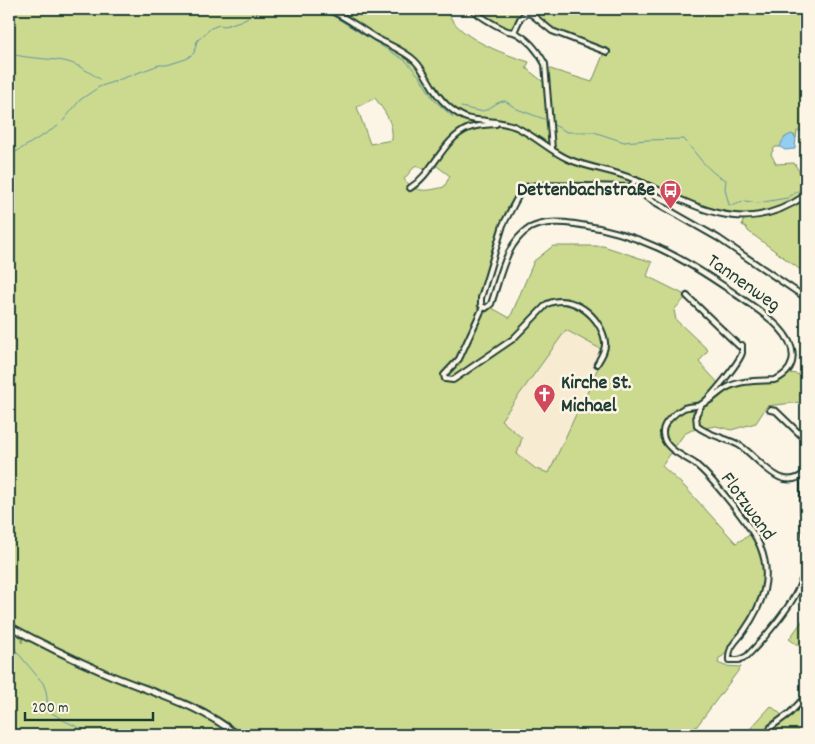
<svg xmlns="http://www.w3.org/2000/svg" width="815" height="744" font-family="Dekko,sans-serif">
<rect width="100%" height="100%" fill="#fcf5e5"/>
<filter id="ink" filterUnits="userSpaceOnUse"><feTurbulence type="fractalNoise" baseFrequency=".02" numOctaves="2"/><feDisplacementMap in="SourceGraphic" scale="10" xChannelSelector="R" yChannelSelector="G"/><feConvolveMatrix kernelMatrix="1 2 1 2 8 2 1 2 1" color-interpolation-filters="sRGB"/></filter>
<g filter="url(#ink)">
<path fill="#f7ebd1" d="M566,330L607,352L589,386L590,387L585,398L583,397L549,474L536,469L517,454L501,420Z"/>
<g fill="#cbda8e" stroke="#758c61" fill-rule="evenodd">
<path d="M9,9H447C454,37 504,54 529,62L526,68L547,85L549,84L547,68L592,82L605,50L556,31L530,11L524,12L510,29L482,16L473,9H806V131H797L796,138L794,135L785,137L780,147H775L771,154L776,164L794,163L806,182V274L748,231L746,227L742,225L744,217L724,214L705,207L636,177L630,185L532,183C502,188 485,278 477,305L478,311L484,314L492,308L510,318L534,261L553,246H603L652,262L647,276L687,296L674,310L676,320L708,350L699,362L720,385L728,387L739,383L774,380L786,372L801,375L806,367V394L802,402L767,406L756,423L731,430L716,426L692,430L684,434L662,466L685,487L736,543L753,533L760,544L767,577L753,616L723,656L719,658L718,663L725,666L741,667L697,726L685,735H9V629L22,637V643L24,634L9,624ZM375,98C384,111 394,122 392,140L370,144L357,107ZM434,164L450,176L444,187C427,191 416,194 404,179L416,165L428,171ZM566,330L606,352L589,386L590,387L585,397H584L549,473L536,469L517,454L522,438L501,420Z"/>
<path d="M806,616V651L789,639Z"/>
<path d="M806,699V735H773L771,731L774,727Z"/>
<path d="M771,706L783,716L770,726L764,735H740L750,729Z"/>
</g>
<path fill="#92cdf2" stroke="#6493a6" d="M792,134L796,138L795,149L785,150L780,147C782,140 785,136 792,134Z"/>
<g fill="none" stroke-linecap="round" stroke-linejoin="round">
<g stroke="#6493a6" stroke-width="1">
<path d="M316,9L335,17L406,61L420,77L434,100L453,117"/>
<path d="M9,52C17,59 54,58 68,62C79,65 90,73 100,79"/>
<path d="M461,107C468,108 479,113 486,110C493,107 497,101 505,101L517,109L544,119"/>
<path d="M63,121L80,100L99,87L159,65H167L186,59L194,53L197,41L211,28L219,25L225,26L240,21L266,9"/>
<path d="M554,125L567,132H594L624,142L647,140L684,139C695,152 709,174 726,180L725,189L729,205H734L745,201L758,203L787,198L806,186"/>
<path d="M11,155L58,126"/>
<path d="M9,637L17,652L43,683L46,691L48,706L52,713L63,720L94,735"/>
</g>
<defs>
<g id="street">
<path d="M327,9C345,16 359,28 376,38C389,45 405,51 415,61C422,68 427,78 432,86C439,99 451,111 464,117C470,120 479,120 486,121C496,122 507,123 516,127C535,136 550,151 568,159C588,168 612,170 633,179C695,204 741,240 806,195"/>
<path d="M471,9C481,17 493,24 505,30C508,32 512,31 516,33C530,40 538,51 545,64L552,149"/>
<path d="M514,32L520,19L526,13L531,14L552,31L607,52"/>
<path d="M643,183V191L646,197L718,238L806,298"/>
<path d="M410,188C434,173 442,139 469,128C478,125 487,125 496,124"/>
<path d="M687,296L739,346L742,345C742,348 742,350 742,353C739,363 711,397 702,404C698,407 689,406 684,408C676,412 662,423 663,433C663,448 683,456 694,463C711,476 752,527 760,546C773,577 763,604 744,631C737,641 728,646 729,660H739L747,656C762,641 791,607 799,587C804,578 806,567 806,557"/>
<path d="M483,307L486,308L491,304C500,279 505,243 530,228C544,221 560,222 575,224C638,232 682,257 734,293C753,307 799,332 792,362C790,370 783,377 774,380C759,381 742,380 728,387C719,391 712,401 702,404L696,415L697,426C707,435 726,438 739,445C758,456 781,496 806,472"/>
<path d="M597,364C601,357 606,350 605,342C602,317 571,292 547,304L513,339L453,380L445,379L444,375L459,359L483,307L481,305V298L503,225L521,191L526,187L538,185L630,187L636,180"/>
<path d="M770,410L776,411L806,440"/>
<path d="M803,475V506L806,544"/>
<path d="M768,735L771,727L790,713L806,696"/>
</g>
<path id="secondary" d="M9,626C40,643 73,659 105,673C151,693 198,703 237,735"/>
</defs>
<use href="#street" stroke="#1f3d34" stroke-width="8"/>
<use href="#secondary" stroke="#1f3d34" stroke-width="9"/>
<use href="#street" stroke="#fcf5e5" stroke-width="4"/>
<use href="#secondary" stroke="#fcf5e5" stroke-width="5"/>
</g>
</g>
<defs>
<symbol id="bus-pin" viewBox="-11 -11 22 30"><path d="M0 17L-7.5 6A9.5 9.5 0 1 1 7.5 6Z" fill="#d1495b" stroke="#fcf5e5"/><path d="M-5-6H5V4H4V6H2V4H-2V6H-4V4H-5ZM-3.5-4V0h7V-4ZM-3.5 1.2v1.5H-2V1.2ZM2 1.2v1.5H3.5V1.2Z" fill="#fff"/></symbol>
<symbol id="church-pin" viewBox="-11 -11 22 30"><path d="M0 17L-7.5 6A9.5 9.5 0 1 1 7.5 6Z" fill="#d1495b" stroke="#fcf5e5"/><path d="M-1.2-6h2.4v3.5h3.3v2.4h-3.3V6h-2.4V-.1h-3.3v-2.4h3.3Z" fill="#fff"/></symbol>
</defs>
<g fill-rule="evenodd">
<use href="#bus-pin" x="658" y="178" width="25" height="34"/>
<use href="#church-pin" x="532" y="382" width="25" height="34"/>
</g>
<g text-anchor="middle" dominant-baseline="central" stroke-width="5" stroke-linejoin="round" paint-order="stroke">
<g font-size="20" font-weight="bold" fill="#1f3d34" stroke="#fcf5e5" text-anchor="end">
<text x="655" y="191">Dettenbachstraße</text>
<text x="561" y="384" text-anchor="start">Kirche St.<tspan x="561" dy="23">Michael</tspan></text>
</g>
<g font-size="20" fill="#1f3d34" stroke="#fcf5e5">
<text transform="translate(743 284) rotate(35)">Tannenweg</text>
<text transform="translate(747 507) rotate(54)">Flotzwand</text>
</g>
</g>
<rect width="815" height="744" fill="none" stroke="#fcf5e5" stroke-width="30"/>
<rect x="15" y="15" width="785" height="714" fill="none" stroke="#1f3d34" stroke-width="2" filter="url(#ink)"/>
<path d="M25 712v8h128v-8" fill="none" stroke="#1f3d34" stroke-width="2.5"/>
<text x="32" y="712" font-size="15" fill="#1f3d34" stroke="#fcf5e5" stroke-width="4" paint-order="stroke">200 m</text>
</svg>
